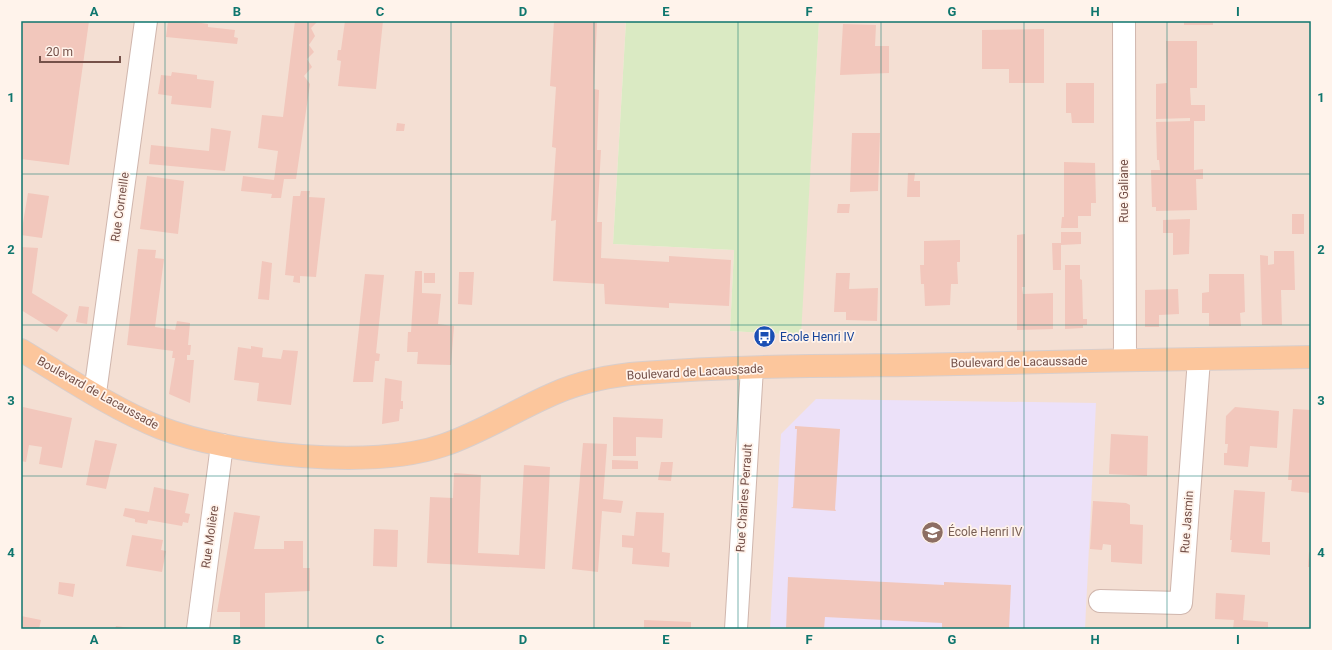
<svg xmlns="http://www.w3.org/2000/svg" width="1332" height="650" font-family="Roboto,sans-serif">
<rect width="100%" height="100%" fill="#fceee4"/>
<path fill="#f4dfd3" d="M21,21H626L613,244L734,250L730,331L800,335L819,21H1311V629H21Z"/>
<path fill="#ece1f9" d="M816,399L1096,403L1085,629H770L781,434Z"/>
<path fill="#daeac3" d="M626,21H819L801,335L730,331L734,250L613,244Z"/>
<g fill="#f2c7bc">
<path d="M21,21H89L69,165L21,159Z"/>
<path d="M168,21H189L208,24V27L235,30L234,37L238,38L237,44L166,37Z"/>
<path d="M295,21H318L311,28L315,36L309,45L314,52L307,59L312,67L304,76L310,84L296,179H284L281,198H271L272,194L241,191L243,176L274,180L278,151L258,148L262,115L283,117Z"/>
<path d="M345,21H383L376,89L338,86L341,61L337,60L338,50H341Z"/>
<path d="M554,21H597L594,89L599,90L597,150H601L597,222H602L601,258L669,262V256L731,260L729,306L669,303V308L605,304L604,284L553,281L556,220L551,221L556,148L552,147L556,87L550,86Z"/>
<rect x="1184" y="21" width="29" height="4"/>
<path d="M843,24L876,25L875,46H889V73L840,75Z"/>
<path d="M1044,29V83H1009V69H982V30Z"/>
<path d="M1166,41H1197V88H1190L1191,105H1205V121H1194V170L1203,169V179H1196L1197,210L1156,211V207H1152L1151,170H1160L1159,160H1157L1156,122L1190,121V118L1156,119V84L1167,83Z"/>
<path d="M172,72L197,75V79L214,81L211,108L171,104L172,96L158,94L161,75L171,76Z"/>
<path d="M1066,83H1094V123H1072L1071,113H1066Z"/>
<path d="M397,123L405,124L404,131H396Z"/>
<path d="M211,128L231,131L225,171L149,164L151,145L209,151Z"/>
<path d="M852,133H880L878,191L850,192Z"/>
<path d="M1064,162L1095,163L1096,203H1091V216H1078V228H1061L1062,217H1064Z"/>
<path d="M908,173H915L914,181H920V197H907Z"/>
<path d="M147,176L184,181L178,234L140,229Z"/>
<path d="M301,191H310L309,197L325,198L316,277L300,276V283L293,282L294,276L285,275L293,196H300Z"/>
<path d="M28,193L49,196L42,238L21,235Z"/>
<path d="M838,204H850L849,213H837Z"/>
<rect x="1292" y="214" width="12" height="20"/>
<path d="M1190,219L1189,254L1173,255V233H1163V220Z"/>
<path d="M1061,232H1081V244L1061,245V270H1053L1052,243H1061Z"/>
<path d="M1025,234V287H1022L1023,294L1053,293V329L1017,330V235Z"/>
<path d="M960,240V262H957L958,284H951L950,305L925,306L924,284H921L920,265H924V241Z"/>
<path d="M21,247L38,248L32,293L68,315L57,332L21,310Z"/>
<path d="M138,249L156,250L155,258L164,259L155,327L175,330L177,321L190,323L188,345H191L190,355H187V360H194L190,403L169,394L175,358H172L173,351L127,345Z"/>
<path d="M1274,251H1294L1295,290H1281L1282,325H1262L1260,255L1268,256V265L1274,264Z"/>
<path d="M262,261L272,263L269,300L258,299Z"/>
<path d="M1065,265H1080V279L1082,280L1083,319H1087V325H1083V328L1065,329Z"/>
<path d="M415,271H422V293L441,294L438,324L454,326L451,365L417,364L418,352H407L408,332H411Z"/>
<path d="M459,272H474L472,305L458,304Z"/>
<rect x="424" y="273" width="11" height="10"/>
<path d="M836,273H850L849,289L878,288L877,321L846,320V312H834Z"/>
<path d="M365,274L384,275L376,353L380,354L379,361H375L373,382H353Z"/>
<path d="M1209,274H1244L1245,312L1240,313L1241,326H1209V313H1202V293L1209,292Z"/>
<path d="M1178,289L1179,314L1159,315V327H1145V290Z"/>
<path d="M79,306L89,307L87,324L76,322Z"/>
<path d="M251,346L263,348L262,357L281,359L283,350L298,351L291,405L257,401L259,383L234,380L238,347L251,349Z"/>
<path d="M385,378L402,381L401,401H403V409H400L399,421L382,424Z"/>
<path d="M23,407L72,418L62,468L39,464L42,447L29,445L26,462L21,461V418Z"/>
<path d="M1235,407L1279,411L1277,448L1250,446L1248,467L1224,465V453H1227L1228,444H1225L1226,416Z"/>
<path d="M1293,409L1311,410V493L1291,491L1292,480H1288Z"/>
<path d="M613,417L663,419L662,438L636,437V456H613Z"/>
<path d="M795,426L840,429L835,509L836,511L791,508L793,507L797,429H795Z"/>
<path d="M1111,434L1148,436L1147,476L1109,474Z"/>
<path d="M95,440L117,444L106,489L86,485Z"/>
<path d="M583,443L607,444L603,499L623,501L621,513L602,511L598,572L572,569Z"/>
<path d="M612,460L638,461V469H612Z"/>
<path d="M661,462H673L671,481L658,480Z"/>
<path d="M524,465L550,467L545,569L427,563L430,497L453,498L454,473L481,475L478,553L519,555Z"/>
<path d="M154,487L189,494L185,513L190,514L188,523L183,522L182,526L148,520L147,524L135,522V519L123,516L125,508L149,512Z"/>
<path d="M1234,490L1265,492L1262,542H1270V555L1231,552L1232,540H1230Z"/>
<path d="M1093,501L1126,503L1130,505V524L1143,525L1142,564L1111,562V545L1103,544L1102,550L1090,549Z"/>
<path d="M234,512L260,516L254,549H284V541H303V568H310V591L265,593V629H240V612H217Z"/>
<path d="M636,512L664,513L662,552L670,553L669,567L632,564L633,548L622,547V535L634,536Z"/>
<path d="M374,529L398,530L397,567L373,566Z"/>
<path d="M132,535L163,540L161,550L166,551L162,572L126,566Z"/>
<path d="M1309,552L1311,553V567H1308Z"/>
<path d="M788,577L944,585V582L1011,585L1009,629H942V623L825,617L824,629H786Z"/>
<path d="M59,582L75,584L73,597L58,594Z"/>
<path d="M1216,593L1245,595L1243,620L1268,622V629H1233L1234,620L1215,619Z"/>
<path d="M21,616L41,620L39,629H21Z"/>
<path d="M644,620L691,622V629H644Z"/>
<path d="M116,626L130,628V629H115Z"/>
</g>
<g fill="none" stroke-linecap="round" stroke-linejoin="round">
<defs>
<g id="minor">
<path d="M1124,21L1125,360"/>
<path d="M95,393L146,21"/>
<path d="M1100,601L1181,603L1199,359"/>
<path d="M198,629L222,445"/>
<path d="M736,629L752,368"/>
</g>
<path id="major" d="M21,350C64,376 115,410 161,428C231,455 372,470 444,445C482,432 516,410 553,394C580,382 613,375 643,373C732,366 821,366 910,365C1044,362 1177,359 1311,357"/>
</defs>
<use href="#minor" stroke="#d0b6ad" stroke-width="24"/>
<use href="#major" stroke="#d8cecc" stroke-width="24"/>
<use href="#minor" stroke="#fff" stroke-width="22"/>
<use href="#major" stroke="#fcc69c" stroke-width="22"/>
</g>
<path fill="none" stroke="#0f766e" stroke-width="1" stroke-opacity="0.55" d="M165,21V629M308,21V629M451,21V629M594,21V629M738,21V629M881,21V629M1024,21V629M1167,21V629M21,174H1311M21,325H1311M21,476H1311"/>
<defs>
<symbol id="bus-disc" viewBox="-11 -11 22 22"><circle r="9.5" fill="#1a4fb4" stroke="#fff3eb"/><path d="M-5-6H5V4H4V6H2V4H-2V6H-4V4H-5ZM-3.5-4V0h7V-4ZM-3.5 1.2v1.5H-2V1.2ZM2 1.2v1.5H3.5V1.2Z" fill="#fff"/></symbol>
<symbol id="school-disc" viewBox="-11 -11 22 22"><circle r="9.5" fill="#8d6e63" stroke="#fff3eb"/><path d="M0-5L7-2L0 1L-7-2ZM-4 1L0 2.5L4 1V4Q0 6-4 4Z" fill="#fff"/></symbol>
</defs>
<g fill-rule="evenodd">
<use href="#bus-disc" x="752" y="324" width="25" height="25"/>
<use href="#school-disc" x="920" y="520" width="25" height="25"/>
</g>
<g text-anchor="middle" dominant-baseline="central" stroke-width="3.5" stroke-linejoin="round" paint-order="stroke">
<g font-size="12" fill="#755149" stroke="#fff3eb">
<text transform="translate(1124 191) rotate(-90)">Rue Galiane</text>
<text transform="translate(120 207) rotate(-82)">Rue Corneille</text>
<text transform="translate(1019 362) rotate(-1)">Boulevard de Lacaussade</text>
<text transform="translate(695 372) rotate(-3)">Boulevard de Lacaussade</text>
<text transform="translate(98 393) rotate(29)">Boulevard de Lacaussade</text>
<text transform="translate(744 498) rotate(-86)">Rue Charles Perrault</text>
<text transform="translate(1187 522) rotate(-86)">Rue Jasmin</text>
<text transform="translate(210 537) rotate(-82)">Rue Molière</text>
</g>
<g font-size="12" fill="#164399" stroke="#fff3eb" text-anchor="start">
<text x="780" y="337">Ecole Henri IV</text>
</g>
<g font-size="12" fill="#785e54" stroke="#fff3eb" text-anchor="start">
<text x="948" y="532">École Henri IV</text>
</g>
</g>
<rect width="1332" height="650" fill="none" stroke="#fff3eb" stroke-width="44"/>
<path d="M40 56v6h80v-6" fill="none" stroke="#755149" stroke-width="2"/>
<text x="46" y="56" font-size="12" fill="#755149" stroke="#fff3eb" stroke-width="3" paint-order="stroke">20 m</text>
<rect x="22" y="22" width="1288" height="606" fill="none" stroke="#0f766e" stroke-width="1.5"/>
<g font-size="13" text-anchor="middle" font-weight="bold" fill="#0f766e">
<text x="94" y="16">A</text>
<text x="237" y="16">B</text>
<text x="380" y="16">C</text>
<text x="523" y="16">D</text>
<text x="666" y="16">E</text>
<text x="809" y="16">F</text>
<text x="952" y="16">G</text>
<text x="1095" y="16">H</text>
<text x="1238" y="16">I</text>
<text x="11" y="102">1</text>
<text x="1321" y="102">1</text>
<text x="11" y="254">2</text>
<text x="1321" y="254">2</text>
<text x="11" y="405">3</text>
<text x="1321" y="405">3</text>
<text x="11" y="557">4</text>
<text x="1321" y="557">4</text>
<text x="94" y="644">A</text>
<text x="237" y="644">B</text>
<text x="380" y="644">C</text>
<text x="523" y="644">D</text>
<text x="666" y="644">E</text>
<text x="809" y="644">F</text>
<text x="952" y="644">G</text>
<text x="1095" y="644">H</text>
<text x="1238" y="644">I</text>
</g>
</svg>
